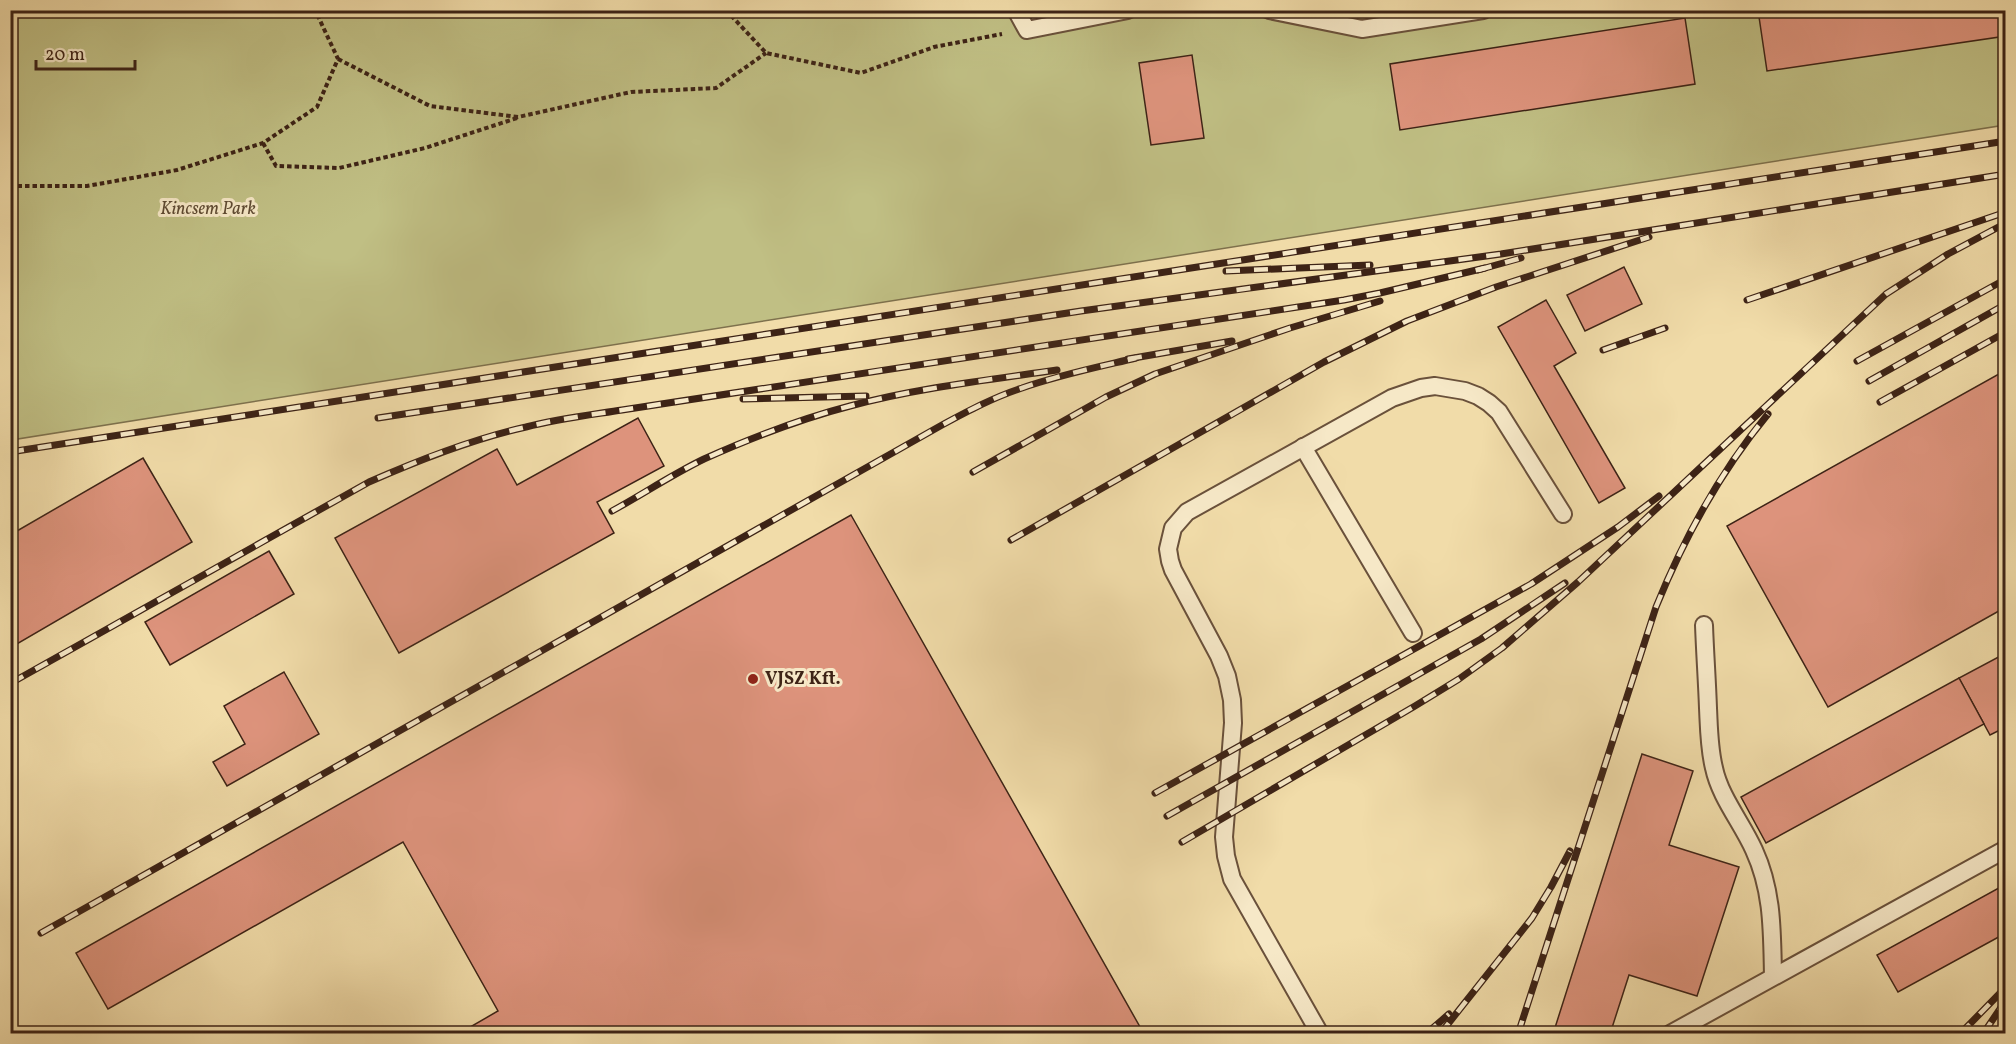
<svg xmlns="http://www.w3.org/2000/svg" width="2016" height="1044" font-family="Vollkorn,serif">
<rect width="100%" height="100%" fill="#f1dca9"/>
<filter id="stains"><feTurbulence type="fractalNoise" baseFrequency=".00333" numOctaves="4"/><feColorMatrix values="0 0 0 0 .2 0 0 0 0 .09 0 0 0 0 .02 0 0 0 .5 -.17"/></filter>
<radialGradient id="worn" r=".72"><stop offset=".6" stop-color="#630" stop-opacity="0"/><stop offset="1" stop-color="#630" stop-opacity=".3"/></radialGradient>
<path fill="#c0bf84" stroke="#7e714d" stroke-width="1.5" d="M11,11H2005V125L11,440Z"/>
<g fill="#dd937c" stroke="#3d2316" stroke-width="1.5">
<path d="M1758,10H2006V36L1767,71Z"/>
<path d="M1685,18L1695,84L1400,130L1390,64Z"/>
<path d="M1192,55L1204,138L1151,145L1139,63Z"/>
<path d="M1624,267L1642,304L1585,331L1567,295Z"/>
<path d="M1546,300L1576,353L1554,366L1625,488L1599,503L1498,327Z"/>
<path d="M2006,370V607L1828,707L1727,526Z"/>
<path d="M638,418L664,466L597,502L614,533L399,653L335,538L497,449L517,485Z"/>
<path d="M143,458L192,542L10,648V535Z"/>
<path d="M851,515L1144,1034H458L498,1011L403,842L108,1009L76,953Z"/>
<path d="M269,551L294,594L170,665L145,622Z"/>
<path d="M2006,653V727L1990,735L1959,678Z"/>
<path d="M284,672L319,734L227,786L213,762L245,744L224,706Z"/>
<path d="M1959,678L1984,724L1766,843L1741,797Z"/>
<path d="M1642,754L1693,771L1669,845L1739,867L1697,996L1629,975L1610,1034H1553Z"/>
<path d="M2006,884V933L1898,992L1877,955Z"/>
</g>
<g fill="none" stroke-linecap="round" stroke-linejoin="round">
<defs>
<g id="lane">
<path d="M1016,10L1027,30L1128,10"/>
<path d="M1269,10L1362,29L1483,10"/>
<path d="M1303,447L1413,633"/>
<path d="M1704,625C1705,653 1707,680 1708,708C1709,728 1709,748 1714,768C1720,797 1742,823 1754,850C1773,891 1772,932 1773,976"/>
<path d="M1320,1034L1232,879L1226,856L1224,837L1233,723L1232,700L1227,676L1219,656L1173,570L1170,561L1168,549L1173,528L1187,512L1392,398L1421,388L1435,386L1465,391L1478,396L1489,403L1499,412L1563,514"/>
<path d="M1670,1034L2006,849"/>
</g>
</defs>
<use href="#lane" stroke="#6a513b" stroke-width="20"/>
<g stroke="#3d2316" stroke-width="4" stroke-dasharray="4.5 3" stroke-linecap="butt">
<path d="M726,10L766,53L861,73L934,47L1002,34"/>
<path d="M338,59L430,106L518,117L631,92L716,88L766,53"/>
<path d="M263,143L276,166L339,168L425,148L517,118"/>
<path d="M10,186H87L177,170L263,143L317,107L338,59L317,14L306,10"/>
</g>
<use href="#lane" stroke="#f6e8c7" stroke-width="16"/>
<defs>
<g id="rail">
<path d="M1478,270L1521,258"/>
<path d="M1226,271L1370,265"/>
<path d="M1747,300L2006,212"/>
<path d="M1603,350L1665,328"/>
<path d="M1128,359L1232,341"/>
<path d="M1857,361L2006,279"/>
<path d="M1869,381L2006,304"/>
<path d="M743,399L866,396"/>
<path d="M1880,402L2006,332"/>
<path d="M378,418L1081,311L1501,254L2006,174"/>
<path d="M10,452L2006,141"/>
<path d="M973,472L1106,397L1155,374L1290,328L1380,301"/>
<path d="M612,511C643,494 673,474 704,459C751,438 800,419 850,406C917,388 988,380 1057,370"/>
<path d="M1011,540L1324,362L1407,321L1496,287L1649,237"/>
<path d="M11,683L369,482C419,460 472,439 526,427C557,419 590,415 622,410L1344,300L1380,293L1485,268"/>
<path d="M1155,793L1531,584L1618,527L1659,496"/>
<path d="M1167,816L1481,639L1565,583"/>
<path d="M1182,842L1415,706L1459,679L1502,648L1578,582L1886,294L1948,254L2006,223"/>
<path d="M41,933L942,425C968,411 994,397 1022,388C1059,375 1098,367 1136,358"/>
<path d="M1426,1034L1449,1014"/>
<path d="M1440,1034L1532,918L1551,887L1570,851"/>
<path d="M1518,1034L1656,607C1684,538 1720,472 1768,414"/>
<path d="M1960,1034L2006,987"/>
<path d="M1983,1034L2006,1000"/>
</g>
</defs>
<use href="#rail" stroke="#3d2316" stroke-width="7"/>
<use href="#rail" stroke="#f6e8c7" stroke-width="4.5" stroke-dasharray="14" stroke-linecap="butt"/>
</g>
<circle fill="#8f2418" stroke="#f6e8c7" stroke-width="2" cx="753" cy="679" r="6"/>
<g text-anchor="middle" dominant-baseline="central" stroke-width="6" stroke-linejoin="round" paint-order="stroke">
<g font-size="18" font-style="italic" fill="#5e4a32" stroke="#f6e8c7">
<text x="208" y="209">Kincsem Park</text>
</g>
<g font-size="18" font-weight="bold" fill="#3d2316" stroke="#f6e8c7" text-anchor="start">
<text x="765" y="679">VJSZ Kft.</text>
</g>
</g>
<rect width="2016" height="1044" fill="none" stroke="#f1dca9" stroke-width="36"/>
<rect x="12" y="12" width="1992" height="1020" fill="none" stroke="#3d2316" stroke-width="3"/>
<rect x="18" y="18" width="1980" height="1008" fill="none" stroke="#3d2316" stroke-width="1.5"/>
<path d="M36 60v9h99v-9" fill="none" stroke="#3d2316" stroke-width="3"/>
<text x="45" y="60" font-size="18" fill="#3d2316" stroke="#f6e8c7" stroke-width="4.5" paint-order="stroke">20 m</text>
<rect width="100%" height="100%" filter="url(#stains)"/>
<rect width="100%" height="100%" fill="url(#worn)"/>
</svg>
